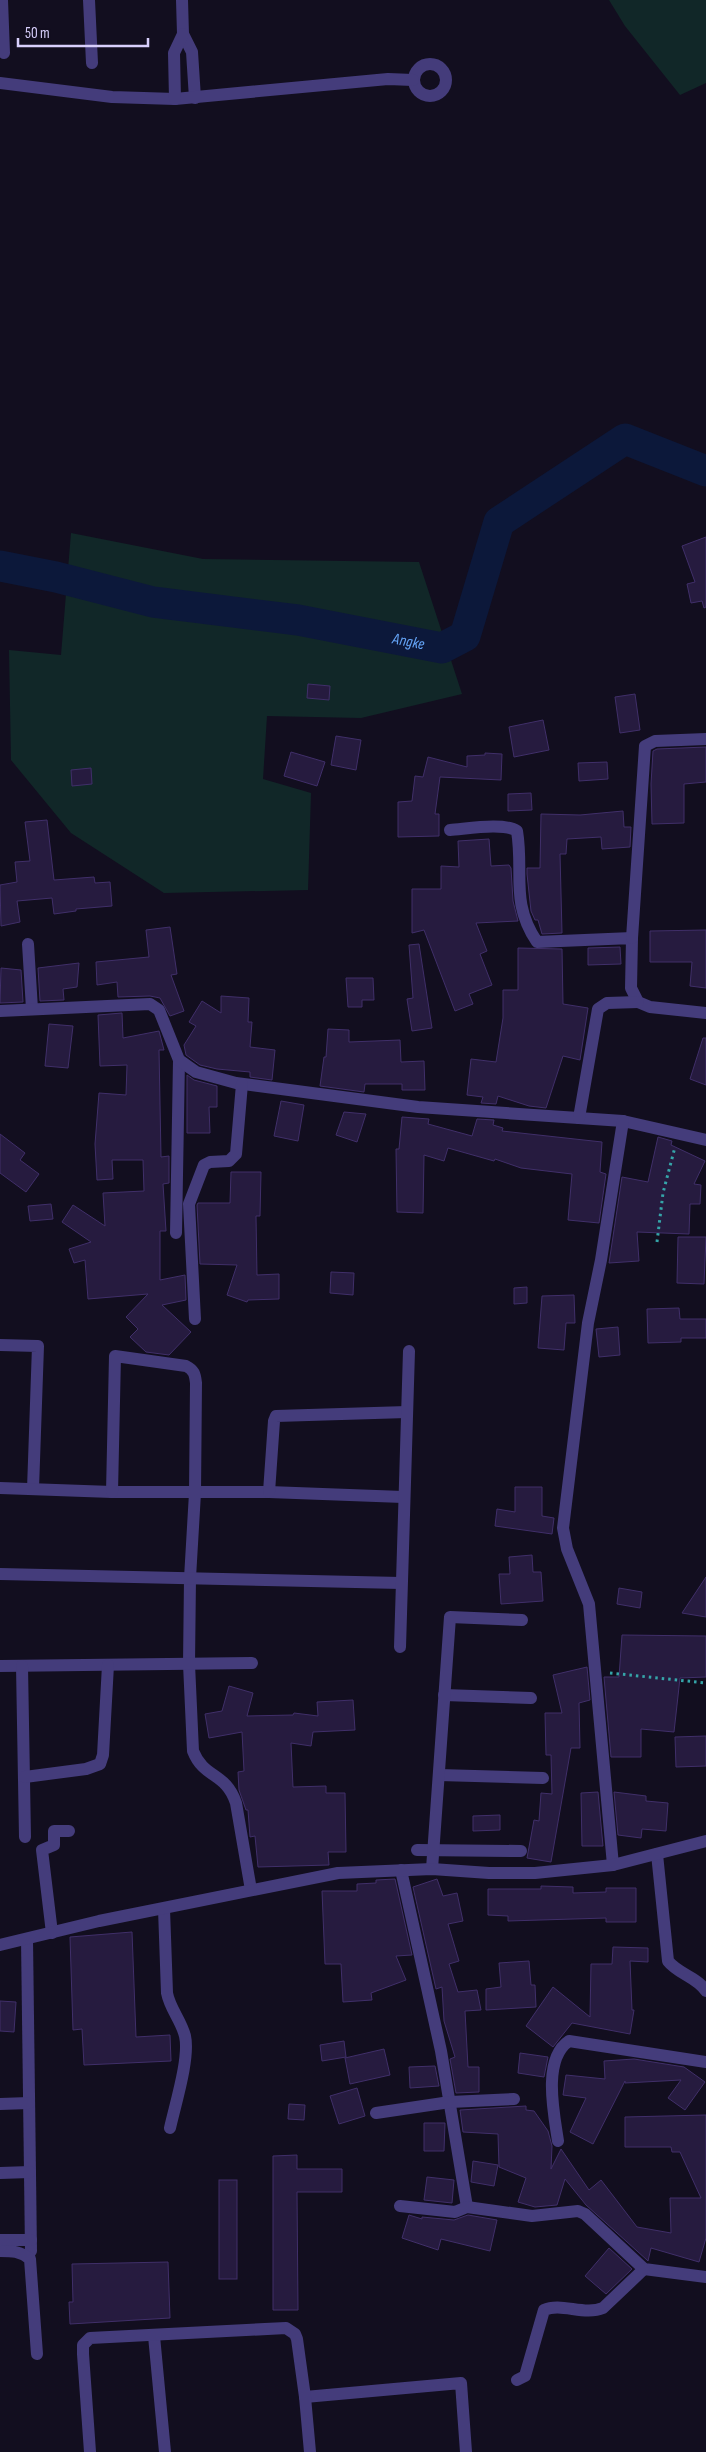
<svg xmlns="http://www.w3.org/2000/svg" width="706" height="2452" font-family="'Sofia Sans Condensed',sans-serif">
<rect width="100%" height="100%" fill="#120e1f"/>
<g fill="#112728">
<path d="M609,0H706V83L680,95L625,26Z"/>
<path d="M71,533L203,559L419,562L462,694L361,718L267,716L263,779L311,793L308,890L164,893L71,833L11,760L9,650L61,655Z"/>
</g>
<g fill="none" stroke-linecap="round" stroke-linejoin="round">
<path stroke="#0c183a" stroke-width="31" id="s1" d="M0,566L56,577L153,602L298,620L442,648L465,636L499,522L625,439L706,471"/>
</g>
<g fill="#261b3f" stroke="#402f69">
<path d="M706,537V607L704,608L702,601L691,603L687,584L695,582L682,546Z"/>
<path d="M308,684L330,686L329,700L307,698Z"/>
<path d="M635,694L640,730L620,733L615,697Z"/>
<path d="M543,720L549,750L514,757L509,727Z"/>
<path d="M336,736L361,740L356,770L331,765Z"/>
<path d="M706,747V782L684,784V823L652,824L651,784L653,751L657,749Z"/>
<path d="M291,752L325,762L317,786L284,776Z"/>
<path d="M485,753L502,754L501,780L440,777L435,814H439V836L398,837V802L412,801L415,776L423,777L428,757L467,767V756L485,755Z"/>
<path d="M607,762L608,779L579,781L578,763Z"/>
<path d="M91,768L92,784L72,786L71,770Z"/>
<path d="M531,793L532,810L508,811V794Z"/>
<path d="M623,811L624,827H631L630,847L602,849L601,837L567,839L566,854H560L562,933L542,934L538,920H535L531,911L527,874V868H540L541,814L580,815Z"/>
<path d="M47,820L54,880L94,877L95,883L110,882L112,906L76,909V911L54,914L52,898L17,901L20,922L1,926L0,885L17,882L15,862L30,861L25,822Z"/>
<path d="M489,839L491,866L509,865L511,868L513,901L518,921L476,923L487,951L480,954L492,985L469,994L473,1004L455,1011L424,930L412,933V889H441V866L459,867L458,841Z"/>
<path d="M170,927L177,974L171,975L184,1011L170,1016L160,998L150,996L118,997L117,982L97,985L96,962L149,957L146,930Z"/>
<path d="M706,930V988L690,986L692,962H650V931Z"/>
<path d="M419,944L432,1028L412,1031L407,999L413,998L409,945Z"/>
<path d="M620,947L621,964L588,965V948Z"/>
<path d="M518,948L562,949L563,1004L588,1008L580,1060L563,1056L546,1108L529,1106L498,1096L496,1104L481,1103L483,1097L467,1095L471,1059L496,1062L503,1018V990H518Z"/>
<path d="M79,963L77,987L63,989L64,1000L40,1001L38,968Z"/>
<path d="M1,968L21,970L23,1002L0,1003Z"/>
<path d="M346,978H373L374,1000H362V1007H348Z"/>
<path d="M221,996L249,998L248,1022H252L250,1047L275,1050L272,1080L250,1077V1072L217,1069L200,1065L186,1055L184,1045L196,1026L189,1022L202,1001L221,1013Z"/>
<path d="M122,1013L123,1038L159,1031L164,1050H159L161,1157L169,1156V1183L163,1184L166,1231H160V1280L185,1275L186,1300L162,1305L191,1332L169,1355L146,1352L130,1337L138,1329L126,1317L148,1294L88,1299L85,1260L74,1263L69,1249L91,1242L62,1222L73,1205L105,1226L103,1193L144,1191L143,1160H112L113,1179L97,1180L95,1144L99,1093L126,1095L127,1065L100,1066L98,1015Z"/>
<path d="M49,1024L73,1026L68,1068L45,1066Z"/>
<path d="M328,1029L349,1030V1042L400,1040L401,1062L424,1061L425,1090H402V1084H365L364,1092L320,1086L324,1057H326Z"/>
<path d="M703,1038H706V1085L690,1079Z"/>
<path d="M187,1075L194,1080L217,1086V1107H209L210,1133H187Z"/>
<path d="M281,1101L304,1105L298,1141L274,1136Z"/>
<path d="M344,1112L366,1114L357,1142L336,1135Z"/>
<path d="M402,1117L429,1119L428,1124L472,1136L477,1119L494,1120L493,1125L503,1128L502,1131L602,1142L600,1172L606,1174L599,1223L568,1220L572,1174L521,1168L495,1159L494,1161L448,1148L444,1161L424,1155L423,1213L397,1212L396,1149H399Z"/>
<path d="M0,1134L25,1153L20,1160L39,1174L26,1192L0,1173Z"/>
<path d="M658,1137L672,1141L671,1145L705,1161L694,1184L701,1185L700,1204H690L689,1234L637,1232L639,1261L609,1263L622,1177L648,1182Z"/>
<path d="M231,1172H261L260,1216H256L257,1275L279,1274V1299L248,1300L247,1302L227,1295L237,1265L200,1264L197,1205L198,1203H230Z"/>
<path d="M51,1204L53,1219L30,1221L28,1206Z"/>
<path d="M678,1237H706L704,1284L677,1283Z"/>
<path d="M331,1272L354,1273L353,1295L330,1293Z"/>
<path d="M527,1287V1303L514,1304V1288Z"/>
<path d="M574,1295L575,1323H566L564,1350L538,1348L542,1296Z"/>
<path d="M679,1308L680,1319H706V1338H681V1342L648,1343L647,1309Z"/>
<path d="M618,1327L620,1355L599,1357L596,1329Z"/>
<path d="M515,1487H542V1516L554,1518L552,1534L495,1526L497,1509L515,1512Z"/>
<path d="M532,1555L533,1572H541L543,1601L501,1604L499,1574H510L509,1557Z"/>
<path d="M706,1577V1617L682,1613Z"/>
<path d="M619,1588L642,1592L640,1608L617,1604Z"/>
<path d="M622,1635L706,1636V1677L680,1678L674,1732L641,1729V1757H611L604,1677H619Z"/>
<path d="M587,1667L590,1700L579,1703L580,1748H571L551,1862L527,1858L534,1820L539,1821L541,1793L552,1794L551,1755H546L545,1713H562L553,1675Z"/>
<path d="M229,1686L253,1693L247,1716L293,1715L294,1713L318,1716L317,1702L353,1700L355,1730L313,1732L311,1746L291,1743L293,1787L326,1786V1793H345L346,1852H328L329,1865L258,1867L255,1836L250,1837L248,1810H246L239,1790L238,1772L244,1771L242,1732L209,1738L205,1714L222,1711Z"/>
<path d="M706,1736V1766L676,1767L675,1737Z"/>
<path d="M598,1792L603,1846H582L581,1793Z"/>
<path d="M614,1792L646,1796V1801L668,1803L666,1831L642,1829L641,1838L618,1835Z"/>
<path d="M500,1815V1830L473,1831V1816Z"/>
<path d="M395,1879L412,1955L396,1956L406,1980L371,1993L372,2000L343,2002L341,1964H325L322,1891H357V1884L376,1883V1880Z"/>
<path d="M437,1879L443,1896L457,1893L463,1921L448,1924L459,1961L449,1964L458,1992L477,1990L481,2010L465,2011L468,2067H479V2092L456,2093L450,2059L455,2057L444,2021L442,1987L436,1989L413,1887Z"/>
<path d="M541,1886L573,1887V1893L606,1892V1888H636V1922H606V1918L508,1921V1916L488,1915V1889H541Z"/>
<path d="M132,1932L136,2037L170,2035L171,2061L84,2065L82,2029L73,2030L70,1937Z"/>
<path d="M613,1947L648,1948V1962L630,1961L632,2010H634L630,2034L572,2023L553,2047L526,2026L553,1987L590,2017L591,1964H612Z"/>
<path d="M529,1961L531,1985H535L536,2007L486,2010V1989L501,1987L499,1963Z"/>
<path d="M0,2001L16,2002L14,2032L0,2031Z"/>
<path d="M344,2041L346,2057L322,2061L320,2045Z"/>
<path d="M384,2049L390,2075L350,2084L345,2058Z"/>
<path d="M520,2053L548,2057L544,2077L518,2073Z"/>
<path d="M634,2059L684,2067L705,2082L685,2110L668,2098L681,2080L625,2083V2081L593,2144L570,2132L586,2098L563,2095L566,2075L605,2079L604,2061Z"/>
<path d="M435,2066L439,2086L410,2088L409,2067Z"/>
<path d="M357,2088L365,2116L339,2124L330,2096Z"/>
<path d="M289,2104L305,2105L304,2120L288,2119Z"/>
<path d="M526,2106V2110L534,2111L548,2131L552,2146L551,2169L561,2149L589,2190L601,2180L637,2227L671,2233L670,2198H701L680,2152H672L671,2147H625V2117L706,2115V2238L699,2262L651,2248L648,2261L647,2260L586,2205L565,2179L557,2205L535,2207L518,2202L526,2178L499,2167L498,2134L463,2132L460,2110Z"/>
<path d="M424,2123H445L444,2151H424Z"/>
<path d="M297,2155V2169H342V2192H297L298,2310H273V2156Z"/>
<path d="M473,2161L498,2165L494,2186L471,2182Z"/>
<path d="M427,2177L454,2180L452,2203L424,2200Z"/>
<rect x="219" y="2180" width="18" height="99"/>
<path d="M409,2215L422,2219V2217L454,2220L468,2215L497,2220L490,2251L441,2239L438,2250L402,2238Z"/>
<path d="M609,2248L632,2269L606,2294L585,2276Z"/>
<path d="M168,2262L170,2318L70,2324L69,2302H73L72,2264Z"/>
</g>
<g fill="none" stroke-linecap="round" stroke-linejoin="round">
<g stroke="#35a5a9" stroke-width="3" stroke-dasharray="2.5 4" stroke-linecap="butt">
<path d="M657,1242L663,1193L675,1147"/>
<path d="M610,1673L706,1683"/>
</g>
<g stroke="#443c7b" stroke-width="12">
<path d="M2,0L4,53"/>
<path d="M89,0L92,63"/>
<path d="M182,0L183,34L192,52L195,98"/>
<circle cx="430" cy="80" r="16"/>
<path d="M0,83L112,97L175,99L388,79L413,80"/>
<path d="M175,99L174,53L183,34"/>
<path d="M450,830C466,829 504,822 517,831C524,873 510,902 537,942L632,938L631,988L638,1002L650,1007L706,1013"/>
<path d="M632,938L645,746L655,741L706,739"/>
<path d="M28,944L32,1009"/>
<path d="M0,1011L150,1004L159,1010L179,1060L176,1233"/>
<path d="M179,1060L196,1072L236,1083L418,1107L623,1121L706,1140"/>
<path d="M579,1118L598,1009L607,1003L638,1002"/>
<path d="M195,1319L189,1204L204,1165L210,1162L229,1161L236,1154L242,1084"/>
<path d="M0,1345L38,1346L33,1489"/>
<path d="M0,1488L112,1492H269L403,1497"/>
<path d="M112,1492L115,1356L186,1366C194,1370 195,1374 196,1383L195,1493L190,1578L189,1664L193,1751C204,1779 226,1772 236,1803L251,1890"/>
<path d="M269,1492L274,1421L276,1416L407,1412"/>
<path d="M0,1574L401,1583"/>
<path d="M400,1647L409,1351"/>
<path d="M0,1666L252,1663"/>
<path d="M22,1666L25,1837"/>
<path d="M444,1695L531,1698"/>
<path d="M439,1775L543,1778"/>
<path d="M25,1777L86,1769L100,1764L103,1755L108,1665"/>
<path d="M417,1850L521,1851"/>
<path d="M657,1854L668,1961C678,1974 697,1977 706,1991"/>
<path d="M613,1865L589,1604L567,1549L563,1528L588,1323L601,1260L623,1121"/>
<path d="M432,1869L450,1617L522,1620"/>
<path d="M401,1870L441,2051L467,2207"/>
<path d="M164,1909L167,1993C170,2009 181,2020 185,2036C190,2058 175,2105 170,2128"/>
<path d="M52,1933L42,1850L54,1845V1831H69"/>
<path d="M27,1939L31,2251"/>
<path d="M0,1945L99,1921L338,1873L432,1869L489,1873H535L613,1865L706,1841"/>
<path d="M0,2104L29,2103"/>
<path d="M376,2113L450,2102L514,2099"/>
<path d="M558,2141C554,2114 542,2059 569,2041L706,2062"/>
<path d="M0,2173L30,2172"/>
<path d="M400,2206L455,2212L467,2207L532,2216L578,2211L585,2214L644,2269L706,2277"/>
<path d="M0,2240H31"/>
<path d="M0,2251C12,2251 20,2251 30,2259L37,2354"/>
<path d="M154,2336L165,2452"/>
<path d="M517,2380L525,2376L544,2310C561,2302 584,2316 603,2308L644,2269"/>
<path d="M305,2397L461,2383L466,2452"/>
<path d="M90,2452L83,2354V2345L90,2338L286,2328L295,2334L297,2339L305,2397L310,2452"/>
</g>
</g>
<g text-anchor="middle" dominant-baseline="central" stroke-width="5" stroke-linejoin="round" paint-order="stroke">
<g font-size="16" font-style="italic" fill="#64a3f5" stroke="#120e1f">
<text stroke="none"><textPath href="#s1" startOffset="416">Angke</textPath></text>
</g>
</g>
<path d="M18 38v8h130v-8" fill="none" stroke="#d8cffc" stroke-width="2.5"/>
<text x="25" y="38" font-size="15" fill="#d8cffc" stroke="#120e1f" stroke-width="4" paint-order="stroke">50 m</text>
</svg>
